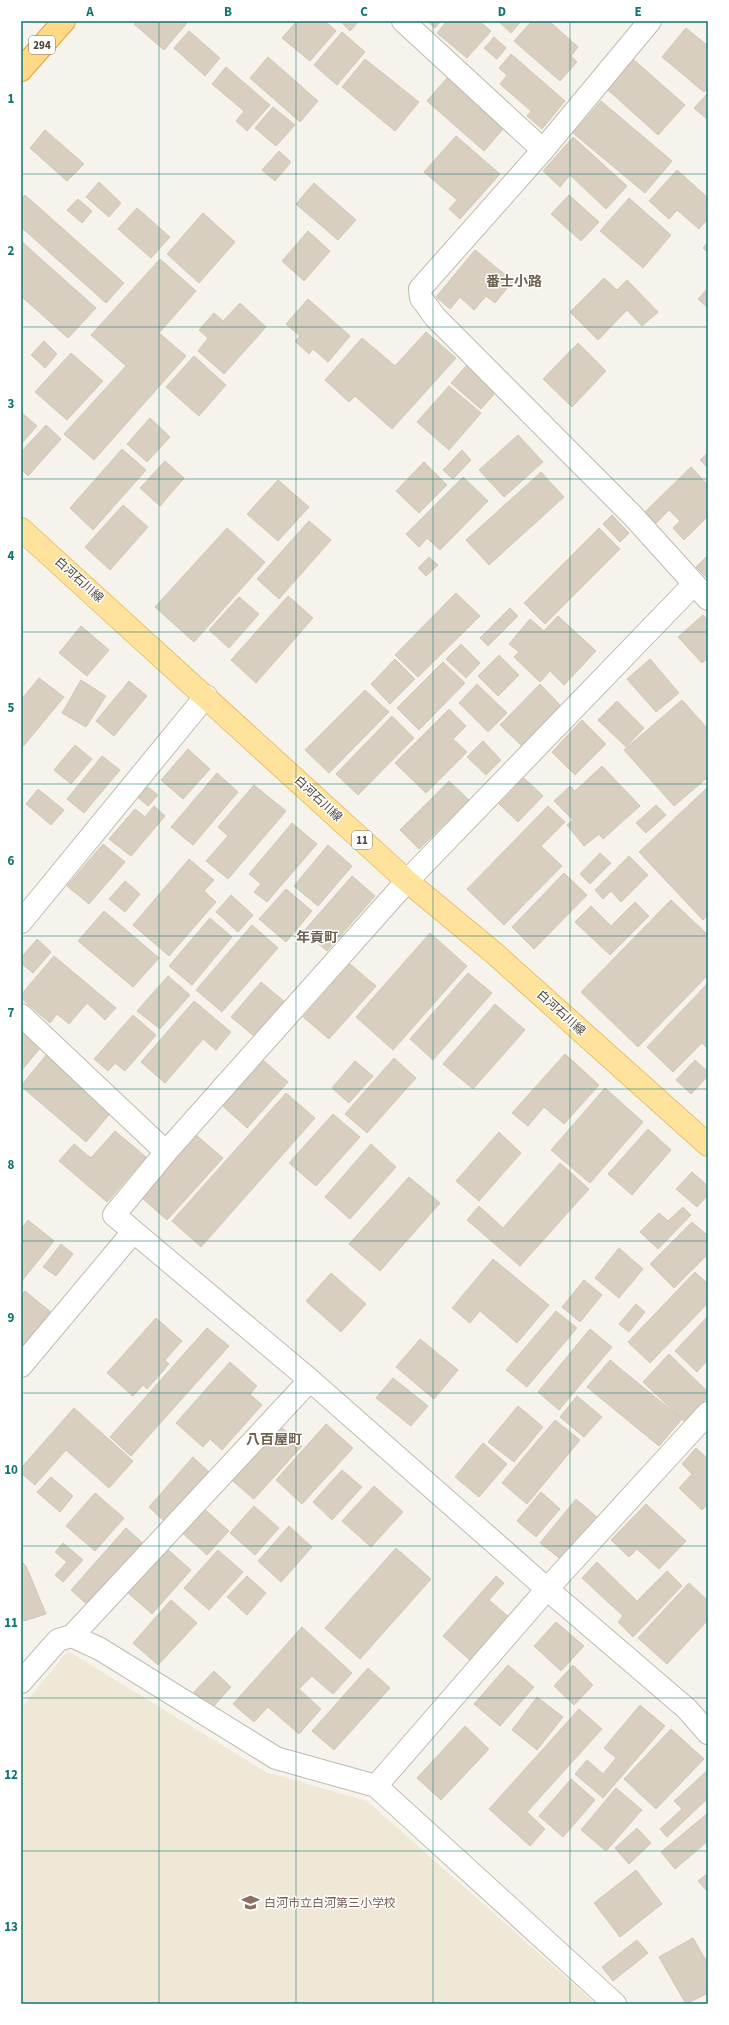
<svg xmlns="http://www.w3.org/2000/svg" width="729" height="2025" font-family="'Source Sans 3','Noto Sans JP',sans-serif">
<rect width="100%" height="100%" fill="#f6f3ec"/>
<path fill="#efe8d6" d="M68,1651L266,1772L367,1801L596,2004H21V1708Z"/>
<g fill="#d8cfc1" stroke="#d3c7b4">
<path d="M137,21H184L187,23L164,50L134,24Z"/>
<path d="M297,21H325L336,31L310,61L282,38Z"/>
<path d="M340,21H359L350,31Z"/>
<path d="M427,21H441L435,28Z"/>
<path d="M447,21H479L491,31L467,58L437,33Z"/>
<path d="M498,21H521L511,33Z"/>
<path d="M532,21H549L578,47L571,56L577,62L560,81L514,41Z"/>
<path d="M686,28L708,46V87L704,92L662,57Z"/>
<path d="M189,31L220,58L205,76L174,48Z"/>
<path d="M342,32L365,52L337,85L314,65Z"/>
<path d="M494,37L506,48L497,59L484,48Z"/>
<path d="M511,54L565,101L542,129L527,116L531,111L500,84L507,75L499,68Z"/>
<path d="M268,57L318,101L300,122L250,78Z"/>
<path d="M365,59L419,102L395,131L342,87Z"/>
<path d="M634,60L685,105L658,135L608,90Z"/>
<path d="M226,67L270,105L247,131L236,121L244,111L212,84Z"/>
<path d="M447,78L504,128L484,151L427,101Z"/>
<path d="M708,93V120L694,108Z"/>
<path d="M601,101L672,161L645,193L573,133Z"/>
<path d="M273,107L295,125L276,146L255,128Z"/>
<path d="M45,130L84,164L67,181L30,148Z"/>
<path d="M456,136L500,174L460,219L449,209L457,200L424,172Z"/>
<path d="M573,137L627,186L606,209L570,175L560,187L543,171Z"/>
<path d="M279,151L291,162L275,181L262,170Z"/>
<path d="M677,170L708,198V219L699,229L677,210L669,219L649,201Z"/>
<path d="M99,182L121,203L109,217L86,197Z"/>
<path d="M314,183L356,220L338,240L296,204Z"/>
<path d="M25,195L124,283L106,303L21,227V199Z"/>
<path d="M569,195L599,222L581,241L551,214Z"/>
<path d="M629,198L671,235L643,268L600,231Z"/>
<path d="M78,199L92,211L82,223L67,210Z"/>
<path d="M137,208L170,237L151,258L118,229Z"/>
<path d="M203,213L235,242L199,283L167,254Z"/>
<path d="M308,231L330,251L304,281L282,261Z"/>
<path d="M21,241L96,308L68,338L21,296Z"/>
<path d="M708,242V253L703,248Z"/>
<path d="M475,250L513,281L495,303L486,296L474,310L460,297L450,309L436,297Z"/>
<path d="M160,259L196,291L159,333L186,356L94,460L64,434L126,366L91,335Z"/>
<path d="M604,278L617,290L627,280L658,312L642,326L627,310L598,340L570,312Z"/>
<path d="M708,288V308L698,299Z"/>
<path d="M308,299L350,336L328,362L313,349L309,354L295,341L300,336L286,324Z"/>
<path d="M240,303L266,327L224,374L198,351L208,338L199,330L214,313L223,321Z"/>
<path d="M426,332L456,358L392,429L355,396L349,402L325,380L362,338L395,366Z"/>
<path d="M44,341L57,354L45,368L31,355Z"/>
<path d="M578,343L606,371L572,407L543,379Z"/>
<path d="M71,353L103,381L67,420L35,392Z"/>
<path d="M194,356L226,385L199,416L166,387Z"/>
<path d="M467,365L497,391L481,409L451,383Z"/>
<path d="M449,386L481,413L449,450L417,422Z"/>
<path d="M21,412L37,426L21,444Z"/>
<path d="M150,418L170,437L147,462L127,444Z"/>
<path d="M46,425L61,439L28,476L21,469V452Z"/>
<path d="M518,435L543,462L504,497L479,470Z"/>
<path d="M122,449L146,470L93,530L70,508Z"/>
<path d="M462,450L471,460L453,479L443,470Z"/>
<path d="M708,453V468L700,460Z"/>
<path d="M165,461L184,478L160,506L140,488Z"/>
<path d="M424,462L447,485L419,513L396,491Z"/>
<path d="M691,467L708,485V516L684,540L673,528L680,521L669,510L656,523L645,512Z"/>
<path d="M541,472L564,497L489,565L466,540Z"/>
<path d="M463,477L488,501L440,550L427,538L419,547L406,534Z"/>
<path d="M278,480L309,507L278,541L247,514Z"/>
<path d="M123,505L148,527L110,570L85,547Z"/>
<path d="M612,515L629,533L620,542L603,524Z"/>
<path d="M309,521L331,540L279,599L257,579Z"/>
<path d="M227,528L265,562L194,642L155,607Z"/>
<path d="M599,528L620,549L545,624L524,603Z"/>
<path d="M707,556L708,557V579L696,567Z"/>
<path d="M429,557L438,565L426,576L418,568Z"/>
<path d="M456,593L480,616L418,677L395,655Z"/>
<path d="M288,596L313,618L256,683L231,660Z"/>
<path d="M239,597L259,614L229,648L209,630Z"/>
<path d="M510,608L518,616L488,646L480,638Z"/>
<path d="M703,615L708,620V658L702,663L678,637Z"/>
<path d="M558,616L596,651L564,685L550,671L540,682L514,657L519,652L509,644L530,619L544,631Z"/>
<path d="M81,626L109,650L87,676L59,653Z"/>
<path d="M461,644L480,663L466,678L446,659Z"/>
<path d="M499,655L519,675L498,696L478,676Z"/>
<path d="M395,659L415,679L390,704L371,684Z"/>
<path d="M650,659L679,693L656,712L627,679Z"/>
<path d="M443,662L465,683L419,730L397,708Z"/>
<path d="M39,678L64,697L21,749V700Z"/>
<path d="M81,680L106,696L86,727L62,713Z"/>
<path d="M129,681L147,696L114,736L96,721Z"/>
<path d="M477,684L507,713L488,732L459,703Z"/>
<path d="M540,684L562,707L523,747L500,725Z"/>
<path d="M365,690L389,712L329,773L305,750Z"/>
<path d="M682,700L708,729V777L674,806L624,750Z"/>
<path d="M617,701L644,728L626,747L598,720Z"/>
<path d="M449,709L466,726L453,739L467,752L426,793L395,763Z"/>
<path d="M392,716L414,738L358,795L336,774Z"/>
<path d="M582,720L606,744L575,775L552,752Z"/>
<path d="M483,741L501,760L486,775L467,757Z"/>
<path d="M75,745L92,759L71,784L54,770Z"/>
<path d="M188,749L210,769L183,799L161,780Z"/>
<path d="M102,756L120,770L84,813L67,799Z"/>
<path d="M602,766L640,806L603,839L599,834L584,846L567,825L573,820L554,801L570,786L575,791Z"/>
<path d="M217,773L238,792L193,845L171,827Z"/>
<path d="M524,778L543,796L518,822L499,804Z"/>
<path d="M449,781L469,800L419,849L400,830Z"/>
<path d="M144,784L158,795L148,806L135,795Z"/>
<path d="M254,785L286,811L228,879L206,861L228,836L218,827Z"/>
<path d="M708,787V915L703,920L639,852Z"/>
<path d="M38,789L64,810L51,825L26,804Z"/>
<path d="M656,805L666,815L646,833L636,823Z"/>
<path d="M154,806L165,816L131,856L109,839L135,809L145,817Z"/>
<path d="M548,806L565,822L541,846L562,866L504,925L467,889Z"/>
<path d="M292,823L317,844L267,902L254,892L261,884L249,874Z"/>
<path d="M103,844L125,862L89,904L67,886Z"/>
<path d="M328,845L352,866L318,906L294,886Z"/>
<path d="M600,853L611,863L590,884L580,874Z"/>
<path d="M629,856L648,875L621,902L611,891L603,899L595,890Z"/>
<path d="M189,859L214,880L204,891L216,902L169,956L133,925Z"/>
<path d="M564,873L587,895L534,949L512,927Z"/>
<path d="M352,876L375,896L327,951L304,931Z"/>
<path d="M125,881L140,894L125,912L109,899Z"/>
<path d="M286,889L312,911L286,942L259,919Z"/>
<path d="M231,895L253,915L238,932L216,912Z"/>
<path d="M671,900L708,935V975L638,1047L581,992Z"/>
<path d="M635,902L649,916L610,955L575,922L591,906L611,926Z"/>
<path d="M104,911L159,958L133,987L78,941Z"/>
<path d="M210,918L232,937L192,985L169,966Z"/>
<path d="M252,925L278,948L222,1012L196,990Z"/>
<path d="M430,933L467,966L393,1050L356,1017Z"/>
<path d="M37,939L51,952L33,973L21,963V958Z"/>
<path d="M54,956L116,1008L105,1020L87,1003L69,1024L57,1014L50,1023L21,998V995Z"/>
<path d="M350,964L376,986L329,1039L303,1017Z"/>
<path d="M468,973L492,993L433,1060L410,1039Z"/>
<path d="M168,976L190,995L160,1029L137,1011Z"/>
<path d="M261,982L285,1002L255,1037L231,1017Z"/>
<path d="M708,983V1047L707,1048L702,1043L673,1072L647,1047Z"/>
<path d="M194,1001L231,1032L216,1050L203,1039L165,1083L141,1062Z"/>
<path d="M495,1004L525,1030L473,1089L443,1064Z"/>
<path d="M133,1015L156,1035L125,1071L115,1063L108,1071L94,1059Z"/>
<path d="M21,1030L41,1047L21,1071Z"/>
<path d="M47,1054L113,1110L86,1142L21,1086Z"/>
<path d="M565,1054L599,1085L564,1124L544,1107L528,1126L512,1113Z"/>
<path d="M394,1058L416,1078L367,1133L345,1114Z"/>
<path d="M263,1060L288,1082L247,1128L223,1106Z"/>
<path d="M695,1060L708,1072V1076L691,1094L676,1080Z"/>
<path d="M355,1061L373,1076L349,1103L332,1088Z"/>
<path d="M605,1088L643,1122L590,1183L551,1150Z"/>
<path d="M286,1093L315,1118L201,1247L172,1221Z"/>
<path d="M333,1114L360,1137L316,1186L289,1163Z"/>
<path d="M648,1129L671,1150L632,1195L608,1174Z"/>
<path d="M115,1131L146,1157L107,1202L59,1161L74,1144L91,1158Z"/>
<path d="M499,1132L521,1153L479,1201L456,1181Z"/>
<path d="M196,1135L223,1158L167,1220L141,1197Z"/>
<path d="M371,1144L396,1167L350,1219L325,1197Z"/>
<path d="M560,1163L589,1189L520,1266L467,1220L479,1206L503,1228Z"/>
<path d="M692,1172L708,1186V1195L697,1207L676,1189Z"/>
<path d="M409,1177L440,1203L380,1271L349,1244Z"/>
<path d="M683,1207L691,1215L658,1249L640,1232L659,1213L668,1221Z"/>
<path d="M28,1220L54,1241L21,1282V1229Z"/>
<path d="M692,1222L708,1236V1254L674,1288L650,1264Z"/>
<path d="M61,1244L73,1254L56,1276L43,1267Z"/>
<path d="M619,1248L643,1269L619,1298L595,1278Z"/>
<path d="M493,1259L549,1305L517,1343L480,1311L470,1323L452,1308Z"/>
<path d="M695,1272L708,1284V1303L650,1363L628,1342Z"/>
<path d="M331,1273L366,1304L341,1332L306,1301Z"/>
<path d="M584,1280L602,1295L580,1322L562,1307Z"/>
<path d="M25,1291L52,1313L21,1350V1296Z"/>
<path d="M636,1304L645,1312L629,1332L619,1324Z"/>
<path d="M556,1311L577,1328L527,1387L506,1370Z"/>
<path d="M708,1316V1360L697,1372L675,1351Z"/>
<path d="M156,1318L182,1341L165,1360L169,1364L147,1389L143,1385L133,1396L107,1373Z"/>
<path d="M207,1328L229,1346L131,1456L110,1437Z"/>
<path d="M590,1329L612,1347L559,1410L538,1392Z"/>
<path d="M420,1339L458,1370L434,1399L396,1367Z"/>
<path d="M669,1354L708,1392V1397L684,1421L643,1382Z"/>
<path d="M610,1360L682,1419L659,1446L587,1387Z"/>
<path d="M230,1362L257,1386L250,1394L262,1405L222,1450L210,1439L203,1447L176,1423Z"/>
<path d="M393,1378L428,1406L411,1426L376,1398Z"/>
<path d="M577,1396L602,1417L584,1437L560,1417Z"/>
<path d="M518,1406L543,1427L514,1462L488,1442Z"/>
<path d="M74,1408L133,1461L109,1488L66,1450L35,1485L21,1473V1468Z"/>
<path d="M555,1420L580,1440L527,1504L502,1483Z"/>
<path d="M278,1424L302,1446L254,1499L229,1478Z"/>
<path d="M326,1424L353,1448L302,1504L276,1480Z"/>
<path d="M483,1443L507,1464L479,1497L455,1477Z"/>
<path d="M696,1448L708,1459V1504L702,1510L679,1488L692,1474L682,1464Z"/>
<path d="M193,1457L210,1473L166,1523L149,1507Z"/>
<path d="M342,1470L362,1487L332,1520L313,1502Z"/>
<path d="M51,1477L73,1496L60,1512L37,1492Z"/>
<path d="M374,1486L403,1512L371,1547L342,1521Z"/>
<path d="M541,1492L560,1509L536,1537L517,1521Z"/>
<path d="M95,1493L124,1518L95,1551L66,1526Z"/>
<path d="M576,1499L597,1517L562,1560L540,1543Z"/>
<path d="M646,1504L686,1541L659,1569L637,1549L629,1557L611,1540Z"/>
<path d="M254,1506L279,1528L255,1555L230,1533Z"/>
<path d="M202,1507L229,1531L207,1555L180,1531Z"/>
<path d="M289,1526L312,1547L281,1582L258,1561Z"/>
<path d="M126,1528L147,1547L92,1609L71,1590Z"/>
<path d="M63,1543L83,1560L63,1582L55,1575L67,1562L55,1552Z"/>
<path d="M166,1548L191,1570L152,1614L127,1592Z"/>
<path d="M396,1548L431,1579L360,1659L325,1628Z"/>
<path d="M218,1550L243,1572L209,1610L184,1588Z"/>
<path d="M21,1561L26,1566L46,1614L24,1621L21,1615Z"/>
<path d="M597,1562L637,1601L667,1571L682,1586L633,1637L618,1622L623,1616L582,1578Z"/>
<path d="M247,1576L266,1593L247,1615L227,1597Z"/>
<path d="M496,1576L504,1583L489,1600L510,1618L471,1661L443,1636Z"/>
<path d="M689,1583L708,1601V1620L667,1664L638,1638Z"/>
<path d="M171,1600L197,1623L158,1665L133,1643Z"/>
<path d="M556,1622L584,1646L561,1671L534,1646Z"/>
<path d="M302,1627L352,1673L333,1694L312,1676L299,1689L321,1709L299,1734L268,1707L254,1722L233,1704Z"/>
<path d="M508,1665L534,1687L500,1726L474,1704Z"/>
<path d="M573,1665L593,1685L574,1705L554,1686Z"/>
<path d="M368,1668L390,1688L334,1750L312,1731Z"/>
<path d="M214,1671L231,1687L212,1708L194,1692Z"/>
<path d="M537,1697L563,1717L537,1750L512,1730Z"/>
<path d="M640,1705L665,1726L603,1798L575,1774L587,1760L603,1774L616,1758L604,1748Z"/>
<path d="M579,1709L602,1729L527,1812L545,1829L530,1846L489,1809Z"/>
<path d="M465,1726L489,1749L441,1800L417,1778Z"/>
<path d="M671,1729L704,1759L656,1809L624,1779Z"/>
<path d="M708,1770V1798L667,1837L660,1829L682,1809L674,1801Z"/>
<path d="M571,1779L595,1800L563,1837L539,1816Z"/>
<path d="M616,1788L642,1810L606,1851L581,1830Z"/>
<path d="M708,1813V1841L675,1869L661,1852Z"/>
<path d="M637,1828L651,1843L629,1864L615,1848Z"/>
<path d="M636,1870L662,1904L620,1937L594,1903Z"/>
<path d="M708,1873V1892L698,1881Z"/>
<path d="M693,1938L708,1964V1993L686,2004L659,1957Z"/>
<path d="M637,1940L648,1953L613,1981L602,1967Z"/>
</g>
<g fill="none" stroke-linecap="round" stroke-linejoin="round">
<defs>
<g id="minor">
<path d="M403,21L543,150"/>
<path d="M650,21L543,150L420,289L421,298L435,317L633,516L708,599"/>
<path d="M694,584L407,881L166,1152L114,1215L310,1380L547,1589L687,1709L708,1733"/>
<path d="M21,922L206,696"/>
<path d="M21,1015L166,1152"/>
<path d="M21,1366L133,1232"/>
<path d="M72,1636L310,1380"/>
<path d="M21,1682L58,1640L72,1636L100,1649L276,1758L376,1786L615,2004"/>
<path d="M376,1786L547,1589L708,1413"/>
</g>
<path id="primary" d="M21,529L407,881L494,953L708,1145"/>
<path id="trunk" d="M21,70L64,21"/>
</defs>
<use href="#minor" stroke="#c2bbae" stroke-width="24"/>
<use href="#primary" stroke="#e6c16a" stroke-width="24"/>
<use href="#trunk" stroke="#e0a43c" stroke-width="24"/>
<use href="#minor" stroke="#fff" stroke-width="22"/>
<use href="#primary" stroke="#ffe39c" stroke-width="22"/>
<use href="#trunk" stroke="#ffd985" stroke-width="22"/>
</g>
<path fill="none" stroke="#0f766e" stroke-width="1" stroke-opacity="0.55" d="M159,21V2004M296,21V2004M433,21V2004M570,21V2004M21,174H708M21,327H708M21,479H708M21,632H708M21,784H708M21,936H708M21,1089H708M21,1241H708M21,1393H708M21,1546H708M21,1698H708M21,1851H708"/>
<defs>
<symbol id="school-bare" viewBox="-9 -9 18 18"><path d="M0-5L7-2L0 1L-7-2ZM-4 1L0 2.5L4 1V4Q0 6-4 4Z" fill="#8d6e63" stroke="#fff" stroke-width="2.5" paint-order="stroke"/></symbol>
</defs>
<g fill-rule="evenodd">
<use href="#school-bare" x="238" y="1890" width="25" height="25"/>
</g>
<g text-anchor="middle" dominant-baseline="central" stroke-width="3" stroke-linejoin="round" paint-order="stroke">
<g fill="#fff" stroke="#817c74" stroke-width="1">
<rect x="29" y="36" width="26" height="18" rx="3"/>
<rect x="352" y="831" width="20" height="18" rx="3"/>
</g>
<g font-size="11" font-weight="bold" fill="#4b4439">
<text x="42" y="45">294</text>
<text x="362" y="840">11</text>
</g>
<g font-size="12" fill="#4b4439" stroke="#fff">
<text transform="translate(79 580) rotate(42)">白河石川線</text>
<text transform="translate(318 799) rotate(43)">白河石川線</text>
<text transform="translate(561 1013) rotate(42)">白河石川線</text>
</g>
<g font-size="12" fill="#785e54" stroke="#fff" text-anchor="start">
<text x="264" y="1903">白河市立白河第三小学校</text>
</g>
<g font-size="14" font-weight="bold" fill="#6e6250" stroke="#fff">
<text x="514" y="282">番士小路</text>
<text x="317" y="938">年貢町</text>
<text x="274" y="1440">八百屋町</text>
</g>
</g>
<rect width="729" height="2025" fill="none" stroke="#ffffff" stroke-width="44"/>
<rect x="22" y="22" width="685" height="1981" fill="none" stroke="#0f766e" stroke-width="1.5"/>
<g font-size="13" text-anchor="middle" font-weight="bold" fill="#0f766e">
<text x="90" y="16">A</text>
<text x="228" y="16">B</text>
<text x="364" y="16">C</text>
<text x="502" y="16">D</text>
<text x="638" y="16">E</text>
<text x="11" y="103">1</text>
<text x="11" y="255">2</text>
<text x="11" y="408">3</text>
<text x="11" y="560">4</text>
<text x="11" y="712">5</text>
<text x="11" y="865">6</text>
<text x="11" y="1017">7</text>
<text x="11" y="1169">8</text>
<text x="11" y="1322">9</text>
<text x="11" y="1474">10</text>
<text x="11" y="1627">11</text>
<text x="11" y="1779">12</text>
<text x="11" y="1931">13</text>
</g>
</svg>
